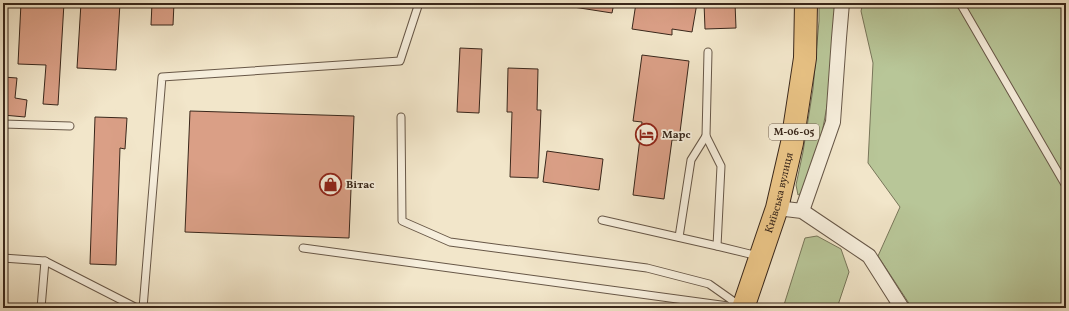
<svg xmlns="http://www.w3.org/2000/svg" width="1069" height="311" font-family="Vollkorn,serif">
<rect width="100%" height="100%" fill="#f2e6ca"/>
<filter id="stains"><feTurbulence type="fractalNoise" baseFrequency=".005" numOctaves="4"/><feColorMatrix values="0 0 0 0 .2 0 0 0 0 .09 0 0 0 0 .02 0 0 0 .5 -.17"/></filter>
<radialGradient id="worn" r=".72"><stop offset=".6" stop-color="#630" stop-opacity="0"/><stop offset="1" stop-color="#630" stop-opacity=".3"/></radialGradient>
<g fill="#b8c698" stroke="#78765a">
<path d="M819,3H838L831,84L822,133L803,192L798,195L796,185L803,152L813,89L819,21Z"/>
<path d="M863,3H1066V308H912L878,256L900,207L868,163L873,63L861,11Z"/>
<path d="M817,236L841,249L849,272L837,308H783L805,238Z"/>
</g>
<g fill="#da9f86" stroke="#39271b">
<path d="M21,3H64L58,105L43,104L46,65L18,64Z"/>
<path d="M81,3H120L116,70L77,68Z"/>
<path d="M152,3H174L173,25H151Z"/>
<path d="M567,3H614L612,13L567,6Z"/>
<path d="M636,3H697L692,32L672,29V35L632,29Z"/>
<path d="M704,3H735L736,28L705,29Z"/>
<path d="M460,48L482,49L479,113L457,112Z"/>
<path d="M642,55L689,61L679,140H672L664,199L633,195L642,122L633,121Z"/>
<path d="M508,68L538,69L537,110H541L538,178L510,177L512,112H507Z"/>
<path d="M3,77L17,78L15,98L27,100L25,117L3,115Z"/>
<path d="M190,111L354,116L349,238L185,232Z"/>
<path d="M95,117L127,118L125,149L120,148L116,265L90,264Z"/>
<path d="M547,151L603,159L599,190L543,182Z"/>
</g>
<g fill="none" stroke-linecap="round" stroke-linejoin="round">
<defs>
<g id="lane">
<path d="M960,3L1066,186"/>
<path d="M708,52L706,136L721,166L717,246"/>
<path d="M3,124L70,126"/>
<path d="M602,220L717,246L758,256"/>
<path d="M679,237L691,160L706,136"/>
<path d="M303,248L743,308L709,284L647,268L450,242L402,221L401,117"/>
<path d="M3,258L45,261L137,308"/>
<path d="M41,308L45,261"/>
<path d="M143,308L162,77L400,61L419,3"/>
</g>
<g id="street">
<path d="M777,208L802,211L869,256L902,308"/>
<path d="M802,211L833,122L839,38L842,3"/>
</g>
<g id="highway">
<path id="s1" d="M743,308L777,208L792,143L805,58L806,3"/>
</g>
</defs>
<use href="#lane" stroke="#675747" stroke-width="9"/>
<use href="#street" stroke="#675747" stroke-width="16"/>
<use href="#highway" stroke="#39271b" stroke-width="24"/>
<use href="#lane" stroke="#f7efdd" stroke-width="7"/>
<use href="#street" stroke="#f7efdd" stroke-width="14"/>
<use href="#highway" stroke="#e9c385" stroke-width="22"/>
</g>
<defs>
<symbol id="hotel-ring" viewBox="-11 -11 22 22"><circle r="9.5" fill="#f7efdd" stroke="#8f2418" stroke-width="1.5"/><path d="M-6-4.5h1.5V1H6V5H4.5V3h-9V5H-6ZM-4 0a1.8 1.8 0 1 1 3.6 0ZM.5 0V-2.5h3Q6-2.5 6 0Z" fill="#8f2418"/></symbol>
<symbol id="shop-ring" viewBox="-11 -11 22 22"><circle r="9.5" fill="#f7efdd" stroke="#8f2418" stroke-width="1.5"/><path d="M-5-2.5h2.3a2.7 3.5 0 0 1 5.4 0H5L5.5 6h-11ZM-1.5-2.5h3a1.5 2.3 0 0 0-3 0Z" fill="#8f2418"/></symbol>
</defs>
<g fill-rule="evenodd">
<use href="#hotel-ring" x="634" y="122" width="25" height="25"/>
<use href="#shop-ring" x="318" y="172" width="25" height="25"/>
</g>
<g text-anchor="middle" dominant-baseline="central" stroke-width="3.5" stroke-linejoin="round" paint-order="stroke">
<rect fill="#f7efdd" stroke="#726355" stroke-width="1" x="769" y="124" width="50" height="16" rx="3"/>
<g font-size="10" font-weight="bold" fill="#39271b">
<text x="794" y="132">М-06-05</text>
</g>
<g font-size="11" font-weight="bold" fill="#39271b" stroke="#f7efdd" text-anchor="start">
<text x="662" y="135">Марс</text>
<text x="346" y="185">Вітас</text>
</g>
<g font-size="11" fill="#39271b" stroke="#f7efdd">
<text stroke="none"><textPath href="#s1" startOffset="121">Київська вулиця</textPath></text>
</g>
</g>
<rect width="1069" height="311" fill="none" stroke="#f2e6ca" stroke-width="16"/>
<rect x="4" y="4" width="1061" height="303" fill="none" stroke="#39271b" stroke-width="2"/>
<rect x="8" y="8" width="1053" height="295" fill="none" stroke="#39271b"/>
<rect width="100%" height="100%" filter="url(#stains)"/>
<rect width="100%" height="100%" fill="url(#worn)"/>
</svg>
